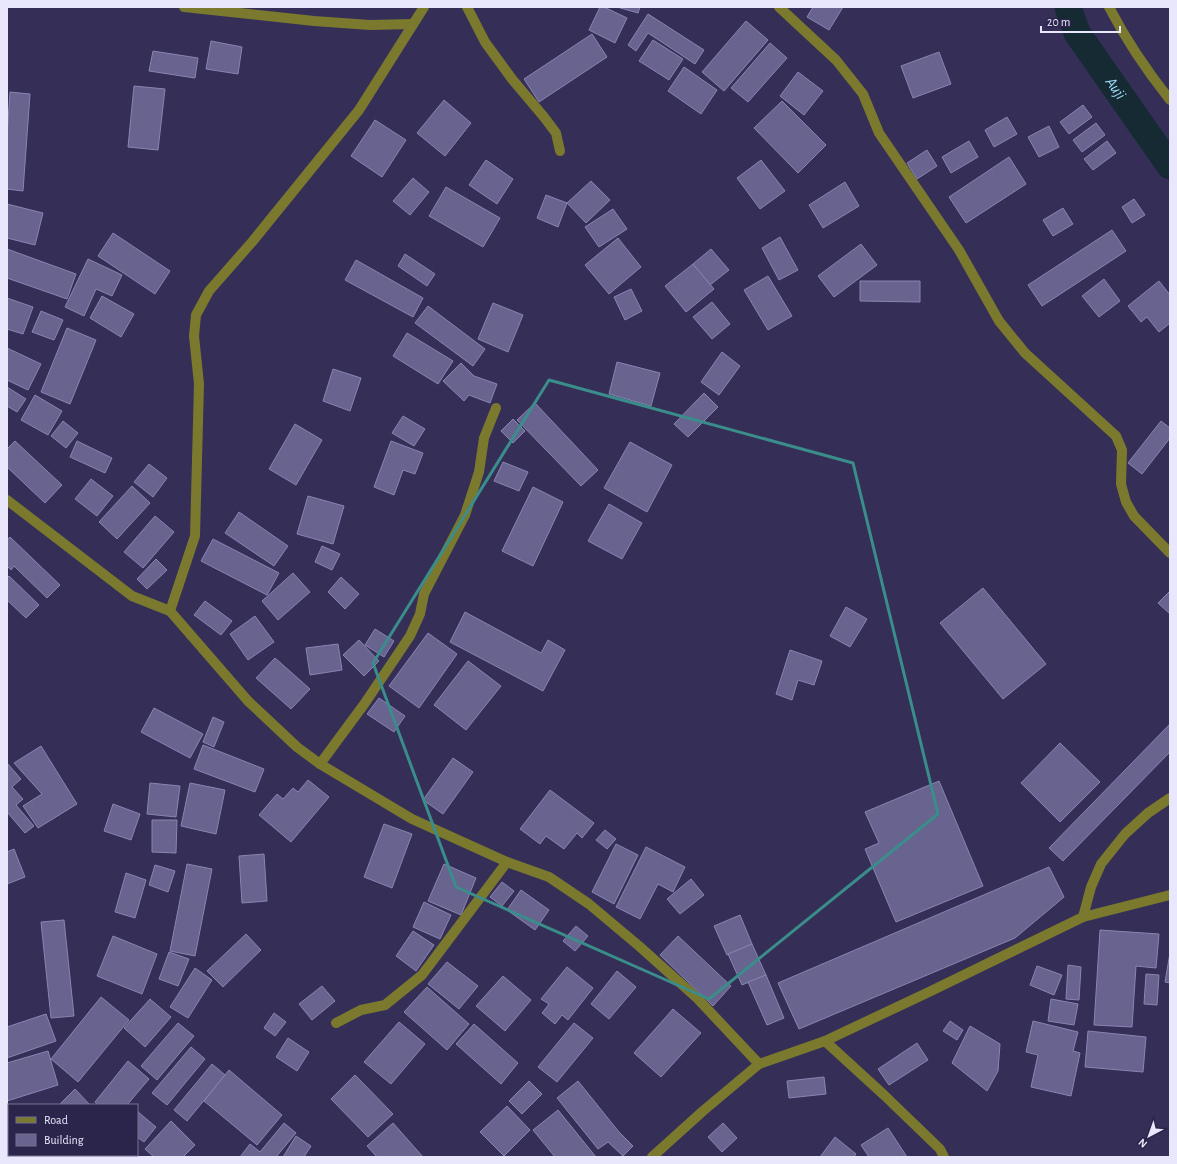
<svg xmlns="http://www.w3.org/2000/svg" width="1177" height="1164" font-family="'Alegreya Sans',sans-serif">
<rect width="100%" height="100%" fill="#352f57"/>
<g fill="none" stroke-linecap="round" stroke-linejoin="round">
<path stroke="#152a33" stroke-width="27" id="s1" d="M1068,7L1077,33L1170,166"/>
</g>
<g fill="#68638f" stroke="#8985b2">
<path d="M600,7H604L627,18L615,43L589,30Z"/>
<path d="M617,7H640L638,13Z"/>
<path d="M813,7H843L829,30L807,17Z"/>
<path d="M648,14L704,50L695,64L648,33L636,51L628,45Z"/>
<path d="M746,21L768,40L724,91L702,72Z"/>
<path d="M592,34L607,57L539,102L524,79Z"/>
<path d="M653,40L683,59L669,80L639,61Z"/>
<path d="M211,41L242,47L238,74L206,69Z"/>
<path d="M770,43L787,58L748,102L731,88Z"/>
<path d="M153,51L198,58L195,78L149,71Z"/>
<path d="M939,52L951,84L913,98L901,66Z"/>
<path d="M684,67L717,90L701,114L668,91Z"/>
<path d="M798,72L823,91L804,115L780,96Z"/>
<path d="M134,86L165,89L158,150L128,147Z"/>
<path d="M10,92L30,94L23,191L7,189V136Z"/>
<path d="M444,100L471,123L445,156L417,133Z"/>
<path d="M782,101L826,145L798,173L754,128Z"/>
<path d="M1083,105L1092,117L1069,134L1060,122Z"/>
<path d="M1007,117L1017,134L994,147L985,130Z"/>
<path d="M375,120L406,140L382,177L351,156Z"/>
<path d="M1096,123L1105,135L1082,152L1073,140Z"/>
<path d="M1049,126L1059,147L1039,157L1028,137Z"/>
<path d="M969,141L978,157L951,173L942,157Z"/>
<path d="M1107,141L1116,153L1093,170L1084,159Z"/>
<path d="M927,150L937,166L917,179L907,163Z"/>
<path d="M1009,157L1026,184L966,223L949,197Z"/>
<path d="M486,160L513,179L497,204L469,185Z"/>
<path d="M761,160L785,191L760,209L737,178Z"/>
<path d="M413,178L429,192L410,215L393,201Z"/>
<path d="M591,181L610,200L586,223L567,203Z"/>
<path d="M845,182L859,206L823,228L809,205Z"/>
<path d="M446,187L500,218L483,247L429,216Z"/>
<path d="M546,195L567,203L558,227L537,218Z"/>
<path d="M1134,199L1145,215L1132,223L1122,207Z"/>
<path d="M7,204L43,213L35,245L7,238Z"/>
<path d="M1063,208L1073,224L1053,236L1043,220Z"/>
<path d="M613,209L627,229L599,247L585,227Z"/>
<path d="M1112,230L1126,251L1042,306L1028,285Z"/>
<path d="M113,233L170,271L155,294L98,256Z"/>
<path d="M780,237L798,270L779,280L762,248Z"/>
<path d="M618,238L641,267L609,294L585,265Z"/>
<path d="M861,244L877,265L834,297L818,276Z"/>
<path d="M7,249L76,274L67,299L7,278Z"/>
<path d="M711,249L729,270L710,285L693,264Z"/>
<path d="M405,254L435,274L427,286L398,266Z"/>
<path d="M88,259L122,275L112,296L96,289L84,316L65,307Z"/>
<path d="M356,260L423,298L413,317L345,280Z"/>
<path d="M693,264L714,289L686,312L665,286Z"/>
<path d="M768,276L792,316L768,330L744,290Z"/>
<path d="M1104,279L1120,301L1099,317L1082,296Z"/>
<path d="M860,281H920V302L860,301Z"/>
<path d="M1159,281L1170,295V323L1159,332L1147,317L1141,322L1128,306Z"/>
<path d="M631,289L642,311L625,320L614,297Z"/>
<path d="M102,296L134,314L121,337L90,318Z"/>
<path d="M7,298L33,307L23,334L7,329Z"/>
<path d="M712,302L730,324L712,339L693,317Z"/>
<path d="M493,303L523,315L508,352L478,339Z"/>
<path d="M428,306L485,349L473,366L415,323Z"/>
<path d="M41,311L63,320L54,340L32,332Z"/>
<path d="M67,328L96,340L70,404L41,392Z"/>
<path d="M407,333L453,361L438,384L393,356Z"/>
<path d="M7,348L41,364L28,390L7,380Z"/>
<path d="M722,352L740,366L719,395L701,382Z"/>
<path d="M617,362L660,373L651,406L609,394Z"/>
<path d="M461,363L474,376L497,384L490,403L469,395L464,401L443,381Z"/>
<path d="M333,369L361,378L350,411L323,401Z"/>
<path d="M7,387L26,399L17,412L7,406Z"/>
<path d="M704,393L718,407L688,437L674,424Z"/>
<path d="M35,395L62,411L48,435L21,420Z"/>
<path d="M535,403L598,470L581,486L517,420Z"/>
<path d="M403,416L425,429L414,446L392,433Z"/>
<path d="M513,419L525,431L513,443L501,431Z"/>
<path d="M63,421L78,433L66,448L51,436Z"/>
<path d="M1161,421L1170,428V438L1142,474L1128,463Z"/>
<path d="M295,424L322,440L296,485L269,469Z"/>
<path d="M15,441L62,485L45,503L7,467V449Z"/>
<path d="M77,441L112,458L105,473L70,457Z"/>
<path d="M391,441L423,453L415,474L403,470L394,495L374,487Z"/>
<path d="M630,442L672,465L647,512L604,488Z"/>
<path d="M503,462L528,472L519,491L494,481Z"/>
<path d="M149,464L167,478L153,497L134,482Z"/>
<path d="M91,479L113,496L97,516L75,499Z"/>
<path d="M132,486L150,503L117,539L99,522Z"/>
<path d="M533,487L563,502L533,566L502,551Z"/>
<path d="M308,496L344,506L333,544L297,534Z"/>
<path d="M609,504L642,523L622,559L588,541Z"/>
<path d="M239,512L288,546L274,566L225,533Z"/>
<path d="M155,516L174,532L143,568L124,552Z"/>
<path d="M10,537L60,585L47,598L14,566L11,570L7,566V540Z"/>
<path d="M213,539L279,573L267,595L201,561Z"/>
<path d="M322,546L340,554L332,570L315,562Z"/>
<path d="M156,559L167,570L147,589L137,579Z"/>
<path d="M293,573L310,592L278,620L262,601Z"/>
<path d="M9,576L39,605L26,618L7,600V578Z"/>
<path d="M341,577L359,594L345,609L328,592Z"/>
<path d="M983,588L1046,664L1003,699L940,623Z"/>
<path d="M1170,591V614L1158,603Z"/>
<path d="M205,601L232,621L221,635L194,615Z"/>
<path d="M846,607L867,619L850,647L830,636Z"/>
<path d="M465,612L541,653L548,640L565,650L543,691L450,642Z"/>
<path d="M255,616L274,642L248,660L230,634Z"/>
<path d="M375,629L394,641L384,657L365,645Z"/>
<path d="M428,633L457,654L419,708L389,686Z"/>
<path d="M359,640L379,661L364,676L343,655Z"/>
<path d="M338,644L342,670L310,675L306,648Z"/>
<path d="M790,650L822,661L814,685L798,680L792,700L776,694Z"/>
<path d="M275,658L310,689L291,709L256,678Z"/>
<path d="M468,661L501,686L466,730L434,705Z"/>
<path d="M379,698L405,716L394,732L367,714Z"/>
<path d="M154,708L203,734L190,758L141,732Z"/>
<path d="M213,717L224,722L214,747L203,742Z"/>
<path d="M1170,724V752L1063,861L1049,848Z"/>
<path d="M1060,743L1100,782L1060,822L1021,783Z"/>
<path d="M203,745L264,769L255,792L194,769Z"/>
<path d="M41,746L77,804L38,828L23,806L42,794L14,763Z"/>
<path d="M453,758L473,772L443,814L423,800Z"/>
<path d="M7,763L21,779L12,787L23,799L16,805L34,826L25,833L7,812Z"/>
<path d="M308,780L329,797L291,842L259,815L277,794L283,799L293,788L298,792Z"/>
<path d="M939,781L983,886L896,922L865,849L879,843L865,812Z"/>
<path d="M150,783L180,786L176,817L147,814Z"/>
<path d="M190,783L225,790L216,834L181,826Z"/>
<path d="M550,790L594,823L582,838L577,833L564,849L546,836L540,844L520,829Z"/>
<path d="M113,804L140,814L131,840L104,831Z"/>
<path d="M152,820H177L176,853L152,852Z"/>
<path d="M384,824L412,834L392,888L364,877Z"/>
<path d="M605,830L616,839L607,849L596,840Z"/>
<path d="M616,844L638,855L614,904L592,892Z"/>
<path d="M646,847L685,867L673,892L658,884L640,919L616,907Z"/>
<path d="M14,849L25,877L7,884V852Z"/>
<path d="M264,854L267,901L242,903L239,856Z"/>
<path d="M187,864L212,869L195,956L170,951Z"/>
<path d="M444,864L476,878L461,915L428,901Z"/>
<path d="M155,865L175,871L168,892L149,885Z"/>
<path d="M1049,867L1064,897L1015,938L799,1029L778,983Z"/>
<path d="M126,873L146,880L135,918L115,912Z"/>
<path d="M691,879L704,895L680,914L667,899Z"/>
<path d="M502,882L514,891L502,906L490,897Z"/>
<path d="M521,890L549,910L535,930L507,910Z"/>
<path d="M424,902L451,915L440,939L413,927Z"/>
<path d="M740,915L752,944L727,955L714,926Z"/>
<path d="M64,920L74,1016L51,1018L41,922Z"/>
<path d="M576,926L588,936L575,951L563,941Z"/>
<path d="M1100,930L1159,934L1156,968L1136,966L1132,1027L1094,1025Z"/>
<path d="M413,931L434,945L416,971L396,956Z"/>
<path d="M246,934L261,950L223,987L207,971Z"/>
<path d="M113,936L157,954L142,994L97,976Z"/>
<path d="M678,936L731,986L713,1006L660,955Z"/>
<path d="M752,944L766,975L742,985L728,954Z"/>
<path d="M169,952L189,959L178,986L159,979Z"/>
<path d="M1170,953V983L1165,982Z"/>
<path d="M447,962L478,986L459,1009L428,984Z"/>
<path d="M1068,965L1081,967L1079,1000L1066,999Z"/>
<path d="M1037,966L1062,975L1054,995L1030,985Z"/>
<path d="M567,967L593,988L568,1020L562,1015L555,1024L542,1013L549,1004L541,999Z"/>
<path d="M195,968L212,980L188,1018L170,1007Z"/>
<path d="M617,971L636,987L609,1019L591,1004Z"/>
<path d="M1146,974L1159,975L1157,1005L1144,1004Z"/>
<path d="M766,975L784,1018L767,1025L748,982Z"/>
<path d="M503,976L531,1000L505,1031L476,1006Z"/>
<path d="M322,986L335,1001L312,1020L299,1004Z"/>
<path d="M427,987L469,1024L447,1050L404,1012Z"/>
<path d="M101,997L129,1020L78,1082L51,1059Z"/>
<path d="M150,999L171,1017L145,1047L124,1028Z"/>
<path d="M1051,999L1078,1004L1074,1025L1048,1021Z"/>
<path d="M673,1009L701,1033L661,1077L634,1053Z"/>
<path d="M274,1013L286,1022L275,1036L264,1028Z"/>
<path d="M46,1014L56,1041L7,1058V1027Z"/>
<path d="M950,1021L963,1030L957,1040L943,1031Z"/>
<path d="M1033,1021L1078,1032L1073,1051L1080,1053L1071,1096L1031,1087L1038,1055L1026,1052Z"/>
<path d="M399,1022L425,1044L391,1084L364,1062Z"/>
<path d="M178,1023L194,1036L157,1080L141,1066Z"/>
<path d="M574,1023L593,1038L557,1082L538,1067Z"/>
<path d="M474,1024L518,1063L501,1084L456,1044Z"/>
<path d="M970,1026L1000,1044L998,1071L987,1091L952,1063Z"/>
<path d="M1088,1031L1146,1037L1143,1072L1085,1067Z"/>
<path d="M288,1038L309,1052L297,1071L276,1057Z"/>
<path d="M917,1043L928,1060L889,1085L878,1069Z"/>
<path d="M191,1047L205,1059L167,1105L152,1093Z"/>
<path d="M48,1051L58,1085L7,1101V1063Z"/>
<path d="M128,1061L149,1079L127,1105H99L95,1102Z"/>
<path d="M212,1064L225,1075L187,1121L174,1110Z"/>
<path d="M229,1070L282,1115L257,1145L204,1101Z"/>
<path d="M355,1075L393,1114L368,1137L331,1099Z"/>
<path d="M824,1077L826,1094L789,1098L787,1081Z"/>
<path d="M529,1081L542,1094L522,1114L509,1101Z"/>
<path d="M578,1081L619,1132L633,1146L623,1156L608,1142L598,1149L557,1098Z"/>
<path d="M75,1089L90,1105H59Z"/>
<path d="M507,1106L530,1130L504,1156L480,1132Z"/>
<path d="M558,1110L596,1157H555L533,1130Z"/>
<path d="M137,1111L156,1127L144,1142L137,1137Z"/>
<path d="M171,1121L195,1145L183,1157H154L145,1149Z"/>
<path d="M284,1123L296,1133L276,1157H240L250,1144L260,1152Z"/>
<path d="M393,1123L423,1157H377L367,1146Z"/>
<path d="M723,1123L737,1138L722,1152L708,1137Z"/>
<path d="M888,1128L907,1157H869L861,1145Z"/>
<path d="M296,1136L311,1146L304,1157H283Z"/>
<path d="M835,1137L856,1154L854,1157H820Z"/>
<path d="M104,1155H127L125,1157H106Z"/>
</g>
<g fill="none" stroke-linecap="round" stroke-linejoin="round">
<g stroke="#7a792d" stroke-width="10">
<path d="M184,7L314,21L370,25L413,24"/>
<path d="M467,7L485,42L512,79L544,117L556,133L560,151"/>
<path d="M779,7L836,60L863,94L879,133L959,250L999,321L1025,353L1116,436L1122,450L1121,484L1126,502L1134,516L1170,553"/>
<path d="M1109,7C1126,40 1147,71 1170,100"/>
<path d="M7,500L132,596L170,611L248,701L297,747L320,764L412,819L507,862L549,877L589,904L639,946L697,998L759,1064"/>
<path d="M170,611L195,536L199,384L194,336L196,315L209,291L252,242L359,110L424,7"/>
<path d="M320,764L365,703L410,636L420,614L424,594L465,515L479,472L484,438L496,408"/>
<path d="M1083,917L1091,887L1101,864L1125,834L1148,813L1170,798"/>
<path d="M336,1023L361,1010L385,1005L422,975L507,862"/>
<path d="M825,1041L884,1095L940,1149L944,1157"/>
<path d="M652,1157L703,1111L759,1064L825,1041L931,991L1083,917L1170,895"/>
</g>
</g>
<path fill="none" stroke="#3a8d8a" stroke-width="3" stroke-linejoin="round" d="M549,380L853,463L938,814L709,999L456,887L373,663Z"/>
<g text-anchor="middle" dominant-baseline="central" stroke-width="3" stroke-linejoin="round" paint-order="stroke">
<g font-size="16" font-style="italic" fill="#a2e0fd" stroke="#2b254b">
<text stroke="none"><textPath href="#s1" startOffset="95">Auji</textPath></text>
</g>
</g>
<rect width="1177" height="1164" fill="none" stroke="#e8e7fb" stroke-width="16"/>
<rect x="8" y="1104" width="130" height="52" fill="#2b254b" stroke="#777391"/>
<rect x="16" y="1117" width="20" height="6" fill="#7a792d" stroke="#777391"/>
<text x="44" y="1124" font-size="12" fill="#e8e7fb">Road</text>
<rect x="16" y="1134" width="20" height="12" fill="#68638f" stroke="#777391"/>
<text x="44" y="1144" font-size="12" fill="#e8e7fb">Building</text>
<g transform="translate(1149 1136) rotate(221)" stroke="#2b254b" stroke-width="3" paint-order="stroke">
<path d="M0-3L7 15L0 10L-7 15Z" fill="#e8e7fb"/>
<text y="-6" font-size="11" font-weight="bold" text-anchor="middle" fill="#e8e7fb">N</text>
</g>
<path d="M1041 26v6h79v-6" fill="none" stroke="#e8e7fb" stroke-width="2"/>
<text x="1047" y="26" font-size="12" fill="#e8e7fb" stroke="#2b254b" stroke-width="3" paint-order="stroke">20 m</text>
</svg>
